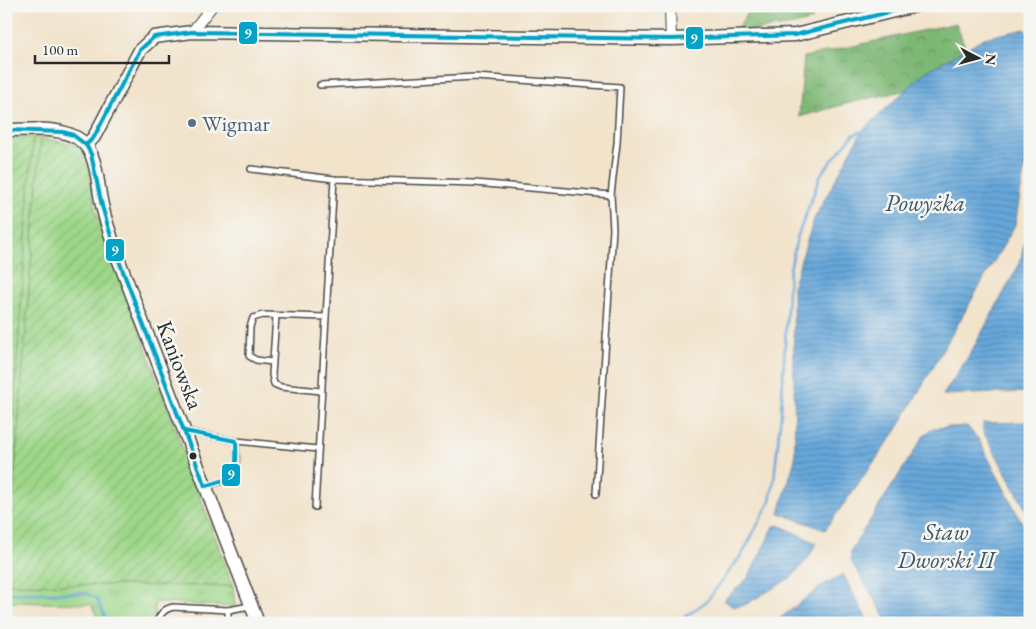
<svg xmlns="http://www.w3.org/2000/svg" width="1036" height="629" font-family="'EB Garamond',serif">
<defs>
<pattern id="grass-tufts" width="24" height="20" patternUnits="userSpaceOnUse" patternTransform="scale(1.25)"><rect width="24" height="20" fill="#9ed789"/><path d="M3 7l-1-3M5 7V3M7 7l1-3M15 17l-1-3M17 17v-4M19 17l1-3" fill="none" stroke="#88b976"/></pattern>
<pattern id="forest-crowns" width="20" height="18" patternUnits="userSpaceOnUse" patternTransform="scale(1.25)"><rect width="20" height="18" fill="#7eb875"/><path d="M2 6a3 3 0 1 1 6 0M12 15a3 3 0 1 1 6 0" fill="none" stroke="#679660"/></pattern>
<pattern id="garden-furrows" width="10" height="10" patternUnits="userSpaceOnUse" patternTransform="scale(1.25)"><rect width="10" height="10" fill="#9ed789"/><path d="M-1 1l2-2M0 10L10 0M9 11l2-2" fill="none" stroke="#88b976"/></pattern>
<pattern id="water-rules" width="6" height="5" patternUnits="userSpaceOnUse" patternTransform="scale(1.25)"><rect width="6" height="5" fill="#66a7da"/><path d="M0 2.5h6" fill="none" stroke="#5488b1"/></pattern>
</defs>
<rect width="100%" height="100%" fill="#f6f6f2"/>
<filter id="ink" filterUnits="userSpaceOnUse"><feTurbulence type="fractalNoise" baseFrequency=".02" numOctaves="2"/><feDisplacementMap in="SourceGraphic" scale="10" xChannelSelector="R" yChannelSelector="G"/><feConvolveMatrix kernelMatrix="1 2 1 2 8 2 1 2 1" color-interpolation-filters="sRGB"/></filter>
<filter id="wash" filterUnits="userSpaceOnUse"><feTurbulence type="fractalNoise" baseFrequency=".0096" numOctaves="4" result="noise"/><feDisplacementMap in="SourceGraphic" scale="20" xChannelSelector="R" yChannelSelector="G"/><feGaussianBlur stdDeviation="1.12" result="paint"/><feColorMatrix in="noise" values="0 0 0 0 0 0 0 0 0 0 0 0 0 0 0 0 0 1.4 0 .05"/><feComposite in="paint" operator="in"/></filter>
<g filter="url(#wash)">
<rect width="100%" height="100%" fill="#f2e3cb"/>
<g fill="url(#grass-tufts)" stroke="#64815a">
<path d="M33,137L41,138L6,582V514Z"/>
<path d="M6,584L233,586L235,607L155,602L154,623H100L91,604L6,602Z"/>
</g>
<g fill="url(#forest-crowns)" stroke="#547250">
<path d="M751,6H814L812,20L794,25L735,33Z"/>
<path d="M956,23L966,49L924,73L907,90L849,103L799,117L804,57Z"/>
</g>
<g fill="url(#garden-furrows)" stroke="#64815a">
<path d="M6,136L33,137L6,514Z"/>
<path d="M41,138L86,147L96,212L233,586L6,584Z"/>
</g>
<g fill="url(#water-rules)" stroke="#486982">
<path d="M1025,29L1030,34V136L1015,225L896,431L825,530L779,513L795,459L793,285L814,219L862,131L924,73L984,38Z"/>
<path d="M1030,217V392L943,395L970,354L1020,263Z"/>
<path d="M1030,422V517L983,431V423Z"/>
<path d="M967,426L979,440L1030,538V623H889L851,561V550L925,434L934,428Z"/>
<path d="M779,525L816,543L809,557L792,577L745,605L733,607L724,600L748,578L774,526Z"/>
<path d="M843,574L869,623H774L823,585Z"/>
</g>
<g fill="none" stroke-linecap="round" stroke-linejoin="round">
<g stroke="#66a7da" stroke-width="2.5">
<path d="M6,593H86L97,599L108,623"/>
<path d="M676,623L707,601L743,553L770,501L774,480L781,413L789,274L797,238L821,174L853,135L862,131"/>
</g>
</g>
</g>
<g filter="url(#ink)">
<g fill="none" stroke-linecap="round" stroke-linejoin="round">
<defs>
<g id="service">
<path d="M320,85L475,77L620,87L617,143L611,195L613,229L596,494"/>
<path d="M251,169L334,179L475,183L611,195"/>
<path d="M276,316L272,375L274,384L281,387L321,391"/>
<path d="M272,362L256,360L249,356L250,327L253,318L263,315L326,317"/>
<path d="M185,431L236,441L318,449"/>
<path d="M206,486C239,478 237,473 236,441"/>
<path d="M315,507L334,179"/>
<path d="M228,610V623"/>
<path d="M157,623C159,614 164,609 173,607L228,610L250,606"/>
</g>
<g id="minor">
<path d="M670,6L671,39"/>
<path d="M192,32L212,6"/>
</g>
<g id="tertiary">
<path d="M6,130C27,130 52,127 71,135C99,145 96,181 102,205C105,221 112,237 116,253L258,623"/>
<path d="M86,145L94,137L140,50L154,37L192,32L671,39L795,35L915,6"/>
</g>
</defs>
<use href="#service" stroke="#494743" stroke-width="8"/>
<use href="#minor" stroke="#494743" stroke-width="12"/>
<use href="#tertiary" stroke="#494743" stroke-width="15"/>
<use href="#service" stroke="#fff" stroke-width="5"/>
<use href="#minor" stroke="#fff" stroke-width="10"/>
<use href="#tertiary" stroke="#fff" stroke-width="12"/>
<defs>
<g id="bus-1">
<path d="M6,130L63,132L73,135L86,145L91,154L102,206L116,253L184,431"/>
<path d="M86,145L94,137L140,50L154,37L192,32L671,39L795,35L914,6"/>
<path d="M184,431L236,441C237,473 237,478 205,486Z"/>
</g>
</defs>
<use href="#bus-1" stroke="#f6f6f2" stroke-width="8"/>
<use href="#bus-1" stroke="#02a3c6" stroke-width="4"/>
</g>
</g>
<circle fill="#5c6f8a" stroke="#f6f6f2" stroke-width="2" cx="192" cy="123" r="5"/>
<circle fill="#2b2b2b" stroke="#f6f6f2" stroke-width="2" cx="193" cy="456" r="4.5"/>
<g text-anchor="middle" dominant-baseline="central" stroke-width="5" stroke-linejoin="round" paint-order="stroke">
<g font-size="22" fill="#4e5e75" stroke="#f6f6f2" text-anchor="start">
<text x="202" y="123">Wigmar</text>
</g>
<g font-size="22" fill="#2b2b2b" stroke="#f6f6f2">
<text transform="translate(180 365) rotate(69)">Kaniowska</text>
</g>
<g font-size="24" font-style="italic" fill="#405668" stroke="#f6f6f2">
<text x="925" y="202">Powyżka</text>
<text x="946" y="531">Staw<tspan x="946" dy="28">Dworski II</tspan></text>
</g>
</g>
<g stroke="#f6f6f2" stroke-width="2">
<rect x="238" y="21" width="20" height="24" rx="5" fill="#02a3c6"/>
<rect x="685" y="26" width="19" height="24" rx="5" fill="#02a3c6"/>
<rect x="105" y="238" width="20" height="24" rx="5" fill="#02a3c6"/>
<rect x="221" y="463" width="20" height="24" rx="5" fill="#02a3c6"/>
</g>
<g font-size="14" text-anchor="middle" font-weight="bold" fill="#fff">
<text x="248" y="38">9</text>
<text x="694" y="43">9</text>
<text x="115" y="255">9</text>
<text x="231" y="479">9</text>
</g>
<rect width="1036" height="629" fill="none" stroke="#f6f6f2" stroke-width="25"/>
<g transform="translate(978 58) rotate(96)" stroke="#f6f6f2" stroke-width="4" paint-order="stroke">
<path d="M0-4L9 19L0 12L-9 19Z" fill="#2b2b2b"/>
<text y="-8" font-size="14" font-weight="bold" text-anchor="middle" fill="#2b2b2b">N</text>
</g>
<path d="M35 55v8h134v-8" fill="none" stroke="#2b2b2b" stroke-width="2.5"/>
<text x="42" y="55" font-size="15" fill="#2b2b2b" stroke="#f6f6f2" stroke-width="4" paint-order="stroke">100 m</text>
</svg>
